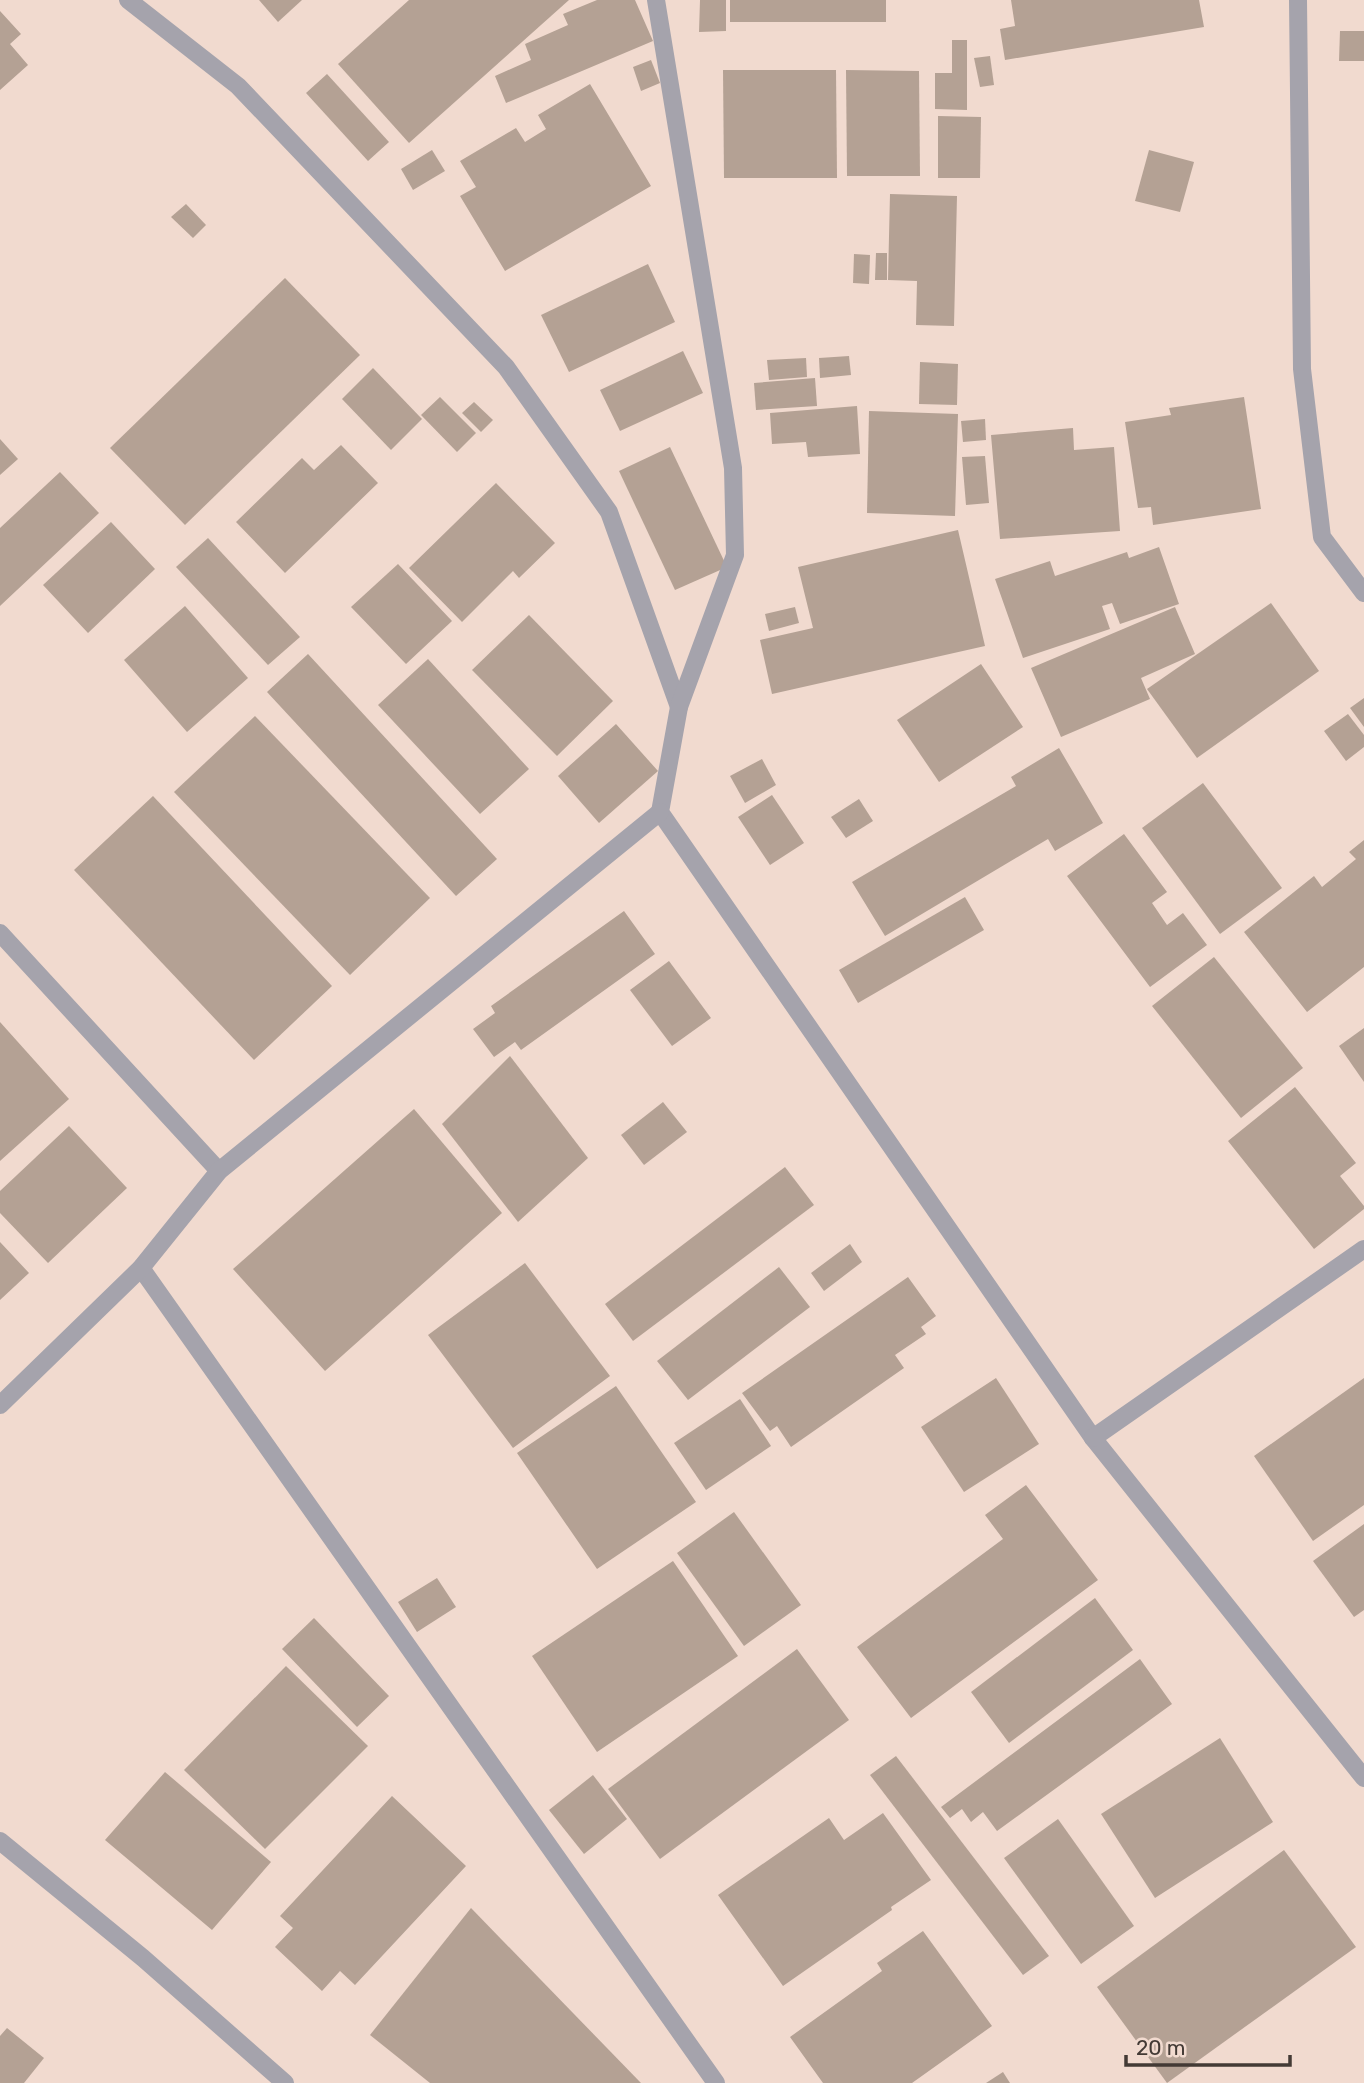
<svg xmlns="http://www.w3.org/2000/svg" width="1364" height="2083" font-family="Rubik,sans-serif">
<rect width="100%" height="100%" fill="#f1dacf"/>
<g fill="#b4a194">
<path d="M259,0H302L278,22Z"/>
<path d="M409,0H569L409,143L338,64Z"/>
<path d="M597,0H635L653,41L506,103L495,76L531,60L525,44L568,25L563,14Z"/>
<path d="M700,0H726V31L699,32Z"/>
<rect x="730" y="0" width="156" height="22"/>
<path d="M1011,0H1199L1204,27L1005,60L1000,29L1015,26Z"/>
<path d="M0,11L21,34L10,44L28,65L0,90Z"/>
<path d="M1340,31H1364V61H1339Z"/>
<path d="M952,40H967V110L935,109V73H952Z"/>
<path d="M990,56L994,85L980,87L974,58Z"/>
<path d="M651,60L660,83L641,91L633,67Z"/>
<path d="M723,70H836L837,178H724Z"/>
<path d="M846,70L919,71L920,176H847Z"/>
<path d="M327,74L389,142L368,161L306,93Z"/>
<path d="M590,84L651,186L505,271L460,196L476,187L460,161L516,128L525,142L546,129L538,115Z"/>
<path d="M938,116L981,117L980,178H938Z"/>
<path d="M432,150L445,171L413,190L401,169Z"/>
<path d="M1149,150L1194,162L1180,212L1135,201Z"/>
<path d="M890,194L957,196L954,326L916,325L917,281L888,280Z"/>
<path d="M186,204L206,225L193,238L171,217Z"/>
<path d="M876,253H887V280H875Z"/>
<path d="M854,254L870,255L869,284L853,283Z"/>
<path d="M648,264L675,322L569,372L541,315Z"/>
<path d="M285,278L360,355L185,525L110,448Z"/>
<path d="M683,351L703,393L620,431L600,390Z"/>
<path d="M849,356L851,375L820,378L819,358Z"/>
<path d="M806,358L807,377L769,380L767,360Z"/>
<path d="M920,362L958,364L957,405L919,404Z"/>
<path d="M373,368L422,419L391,450L342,399Z"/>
<path d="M815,378L817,406L756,410L754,383Z"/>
<path d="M440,397L476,433L457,452L421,415Z"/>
<path d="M1244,397L1261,509L1153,525L1151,507L1138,508L1125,422L1171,415L1169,408Z"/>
<path d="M474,402L493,420L481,432L462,413Z"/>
<path d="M857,406L860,454L808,457L806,442L772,444L770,413Z"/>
<path d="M869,411L958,414L955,516L867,513Z"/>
<path d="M985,419L986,440L963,442L961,421Z"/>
<path d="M1073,428L1074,450L1114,447L1120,531L1000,539L991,435Z"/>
<path d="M0,439L18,459L0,475Z"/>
<path d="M341,445L378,483L285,573L236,522L302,458L314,470Z"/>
<path d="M670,447L727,567L675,590L619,471Z"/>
<path d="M985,456L989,503L966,505L962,457Z"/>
<path d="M60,472L99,513L0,606V528Z"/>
<path d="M496,483L555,543L519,578L513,571L462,622L409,568Z"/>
<path d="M111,522L155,569L88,633L43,585Z"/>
<path d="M958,530L985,646L772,694L760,640L813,628L798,567Z"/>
<path d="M208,538L300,637L268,665L176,567Z"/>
<path d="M1159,547L1179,604L1120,624L1112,603L1102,606L1110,629L1023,658L995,579L1050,561L1055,576L1127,552L1129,558Z"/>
<path d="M398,564L452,621L406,664L351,607Z"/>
<path d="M1271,603L1319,671L1197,758L1147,689Z"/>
<path d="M185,606L248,678L187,732L124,660Z"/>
<path d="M795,607L799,623L769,631L765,614Z"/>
<path d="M1175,607L1195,654L1141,678L1150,699L1061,737L1031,668Z"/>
<path d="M529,615L613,701L557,756L472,670Z"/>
<path d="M308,654L497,859L456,896L267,692Z"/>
<path d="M428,659L529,769L480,814L378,705Z"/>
<path d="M981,664L1023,727L939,782L897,720Z"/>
<path d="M1364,698V727L1350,708Z"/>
<path d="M1348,714L1364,735V747L1346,761L1324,731Z"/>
<path d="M255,716L430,898L350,975L174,792Z"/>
<path d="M616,724L658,771L599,823L558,776Z"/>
<path d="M1059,748L1103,823L1055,851L1048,839L885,936L852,882L1016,786L1011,777Z"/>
<path d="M762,759L776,785L745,803L730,776Z"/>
<path d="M1203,783L1282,888L1220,934L1142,828Z"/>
<path d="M772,795L804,843L770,865L738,817Z"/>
<path d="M153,796L332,986L254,1060L74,870Z"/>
<path d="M859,799L873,821L846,838L831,817Z"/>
<path d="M1124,834L1167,892L1152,903L1167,925L1183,913L1207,945L1150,987L1067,876Z"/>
<path d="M1364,840V967L1307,1012L1244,932L1314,876L1322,887L1356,859L1349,852Z"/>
<path d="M965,897L984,930L858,1003L839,970Z"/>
<path d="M624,911L655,954L521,1050L515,1042L494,1057L473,1029L495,1013L491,1006Z"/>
<path d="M1214,957L1303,1068L1241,1118L1152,1006Z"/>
<path d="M669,961L711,1018L672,1046L630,990Z"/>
<path d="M0,1022L69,1099L0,1161Z"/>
<path d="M1364,1028V1082L1339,1046Z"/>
<path d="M510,1056L588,1158L518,1222L442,1124Z"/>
<path d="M1295,1087L1356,1163L1340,1176L1364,1206V1209L1314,1249L1228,1141Z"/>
<path d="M663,1102L687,1132L644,1165L621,1135Z"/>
<path d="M414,1109L502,1213L325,1371L233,1269Z"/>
<path d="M69,1126L127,1188L48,1263L0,1213V1191Z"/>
<path d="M785,1167L814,1205L633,1341L605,1304Z"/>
<path d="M0,1242L29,1273L0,1300Z"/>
<path d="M850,1244L862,1262L824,1291L811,1273Z"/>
<path d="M525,1263L610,1376L513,1448L428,1335Z"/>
<path d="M779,1267L810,1307L688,1400L657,1361Z"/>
<path d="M908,1277L936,1316L921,1327L926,1334L895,1355L904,1368L791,1447L777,1426L770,1431L742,1393Z"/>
<path d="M996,1378L1039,1444L964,1492L921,1427Z"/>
<path d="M1364,1378V1505L1313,1541L1254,1456Z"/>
<path d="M616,1386L696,1502L597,1569L517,1453Z"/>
<path d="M740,1399L771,1446L706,1490L674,1443Z"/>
<path d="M1026,1485L1098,1580L911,1718L857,1647L1003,1539L985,1515Z"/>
<path d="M734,1512L801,1605L744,1646L677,1553Z"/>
<path d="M1364,1524V1610L1354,1617L1313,1561Z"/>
<path d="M673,1561L738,1656L597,1752L532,1656Z"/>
<path d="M437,1578L456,1607L417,1632L398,1602Z"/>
<path d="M1095,1598L1133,1650L1009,1743L971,1692Z"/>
<path d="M314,1618L389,1696L357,1727L282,1649Z"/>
<path d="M797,1649L849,1720L660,1859L608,1789Z"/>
<path d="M1140,1659L1172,1704L997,1831L983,1812L971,1822L962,1809L950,1818L941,1807Z"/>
<path d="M286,1666L368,1746L265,1849L184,1770Z"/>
<path d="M1220,1738L1273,1822L1155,1898L1101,1814Z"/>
<path d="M896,1756L1049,1956L1023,1975L870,1775Z"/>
<path d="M165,1772L271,1862L212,1930L105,1840Z"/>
<path d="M593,1775L627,1819L584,1854L549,1810Z"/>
<path d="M392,1796L466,1866L355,1985L340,1971L322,1991L275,1947L293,1928L280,1916Z"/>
<path d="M883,1813L931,1880L891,1907L892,1910L783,1986L718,1895L829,1818L844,1840Z"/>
<path d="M1058,1819L1134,1926L1081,1964L1004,1858Z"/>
<path d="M1284,1850L1356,1947L1167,2083L1097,1987Z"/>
<path d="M471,1908L641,2083H430L370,2035Z"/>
<path d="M923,1931L992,2026L912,2083H823L790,2037L882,1971L877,1963Z"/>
<path d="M7,2028L44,2058L24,2083H0V2036Z"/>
<path d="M1003,2072L1010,2083H986Z"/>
</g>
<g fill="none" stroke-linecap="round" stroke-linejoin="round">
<g stroke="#a5a3ac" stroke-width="18">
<path d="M128,0L238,86L506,367L609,512L679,707"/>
<path d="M656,0L733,468L735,555L679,707L660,812L1093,1438L1364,1778"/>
<path d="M1298,0L1302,369L1322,537L1364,593"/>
<path d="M0,933L219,1171"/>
<path d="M141,1268L716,2083"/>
<path d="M0,1405L141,1268L219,1171L660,812"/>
<path d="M1093,1438L1364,1249"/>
<path d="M0,1841L143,1958L285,2083"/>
</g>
</g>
<path d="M1126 2055v10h164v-10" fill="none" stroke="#433a35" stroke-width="3.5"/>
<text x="1136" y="2055" font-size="21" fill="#433a35" stroke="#f1dacf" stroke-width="5" paint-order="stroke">20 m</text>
</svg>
